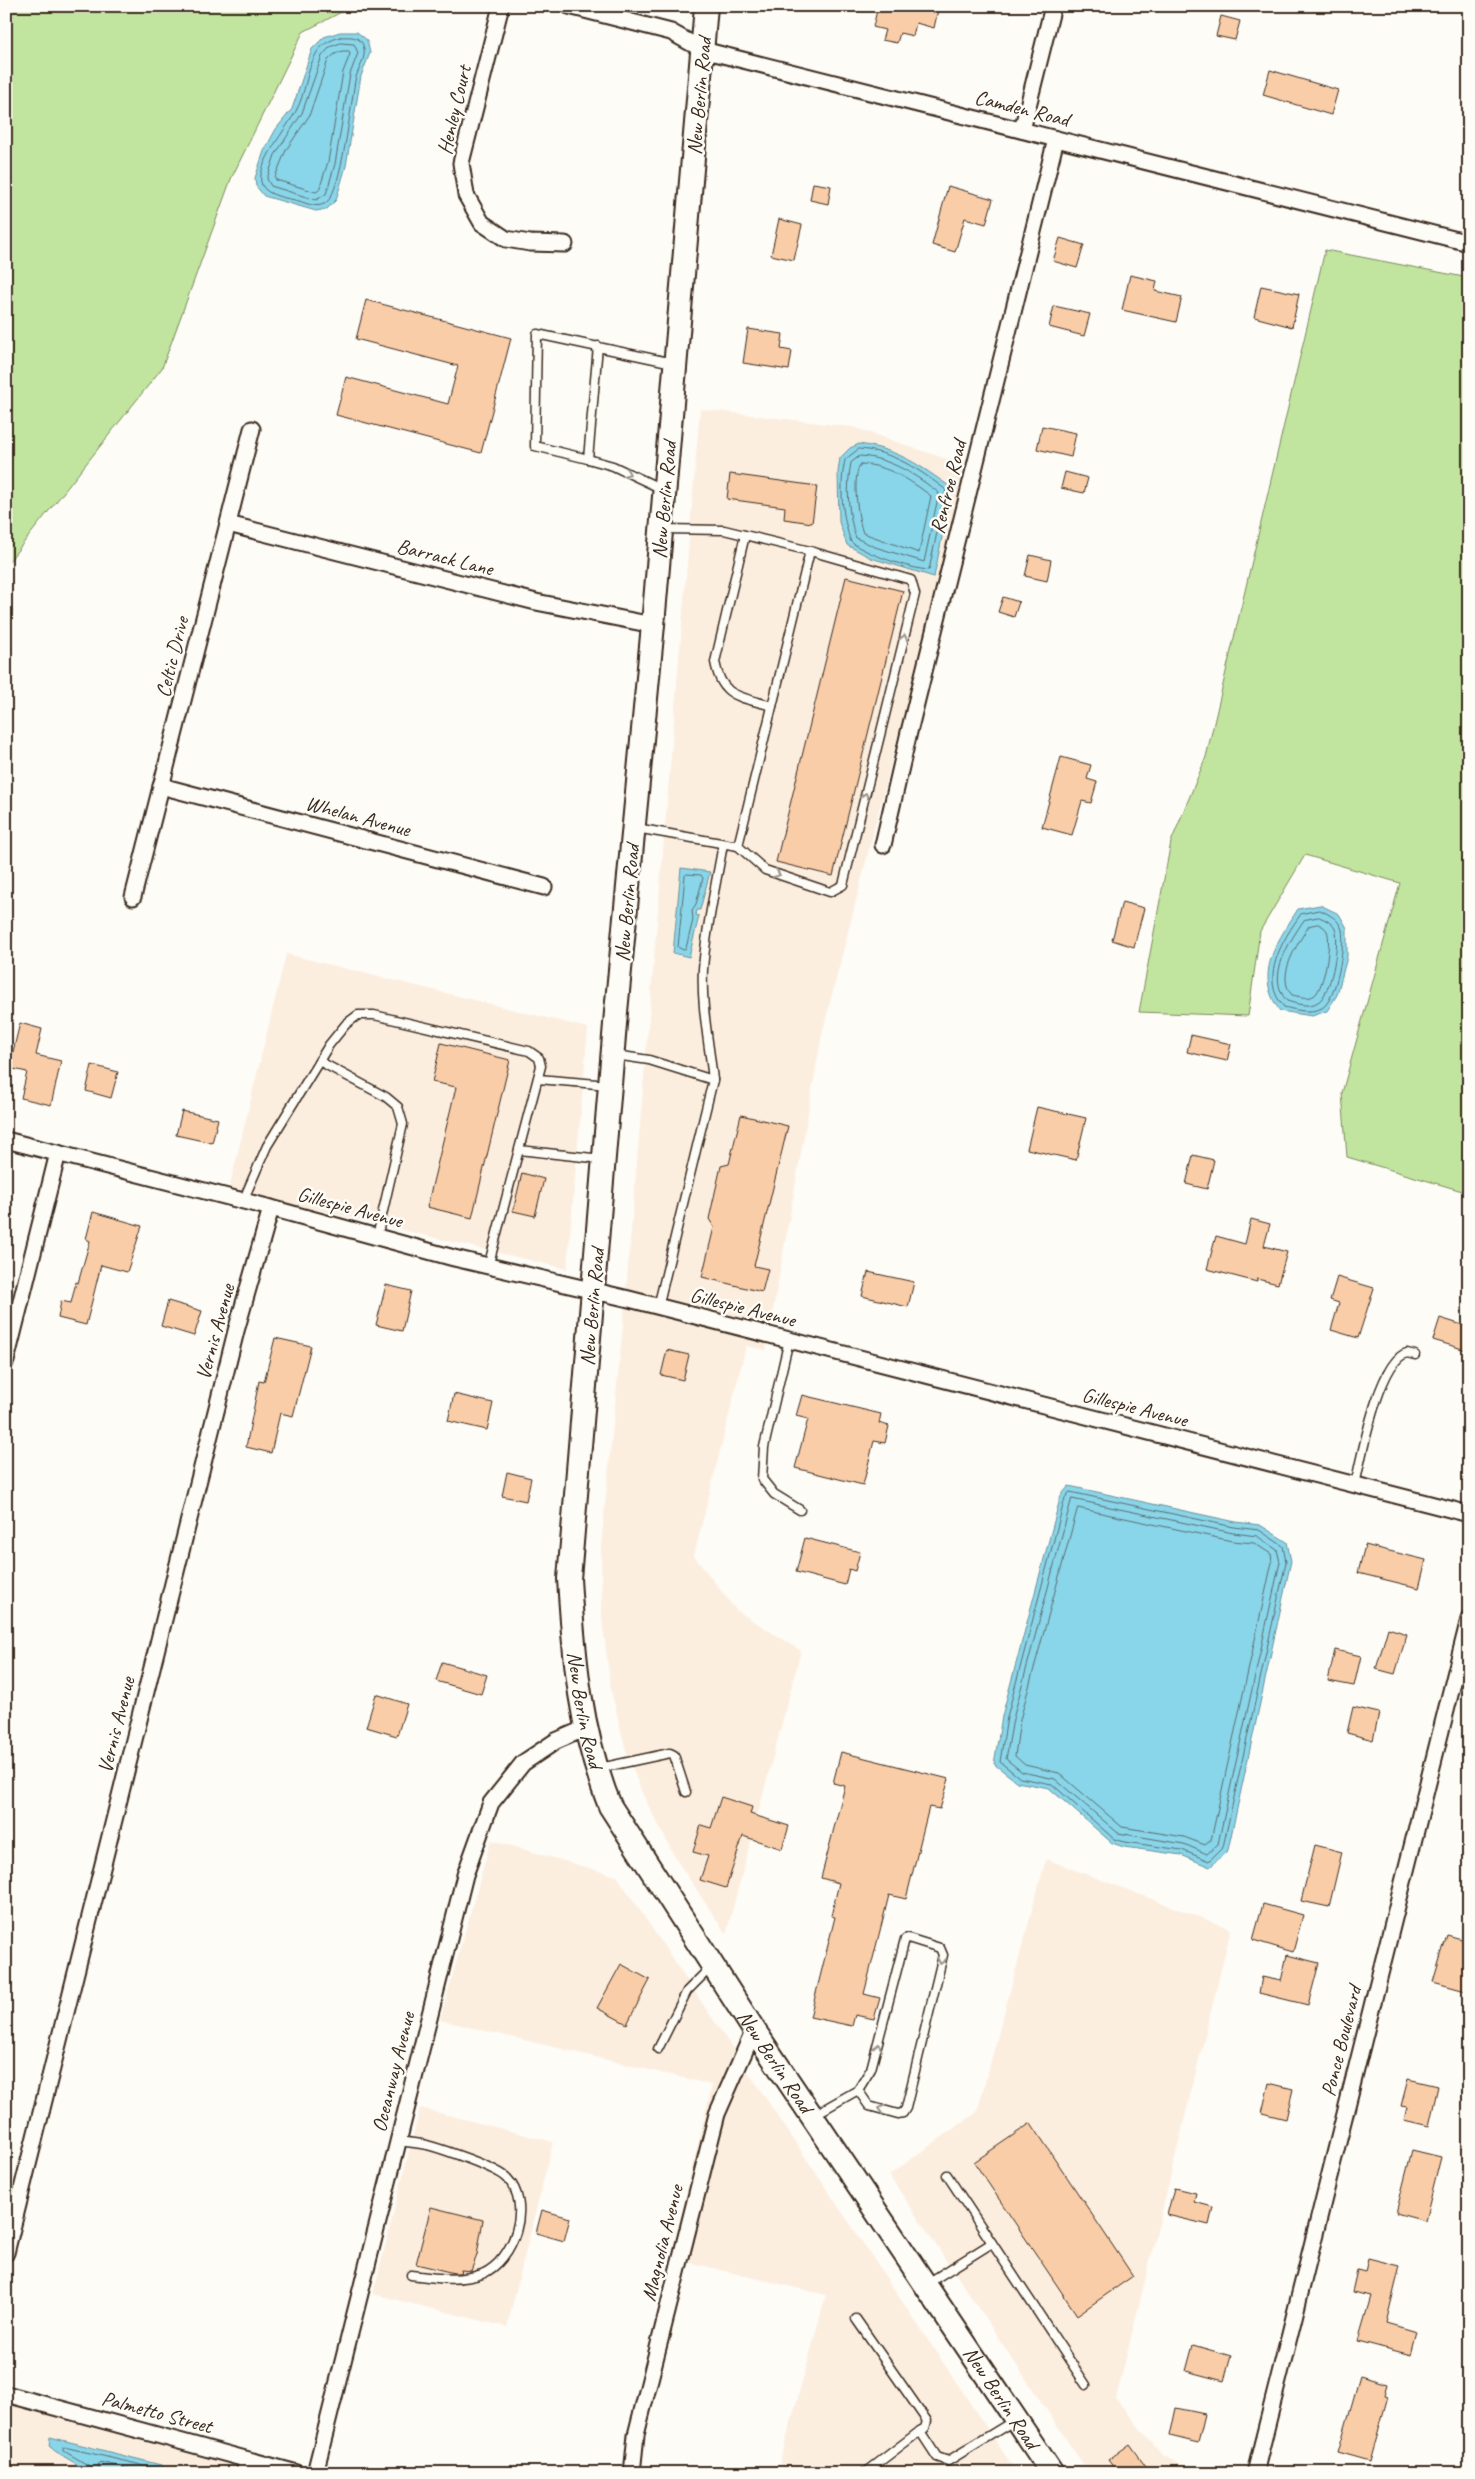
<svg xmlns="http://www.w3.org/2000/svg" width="1475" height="2479" font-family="Caveat,sans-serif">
<rect width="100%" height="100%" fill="#fdfcf7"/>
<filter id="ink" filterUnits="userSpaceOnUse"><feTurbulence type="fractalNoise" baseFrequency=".02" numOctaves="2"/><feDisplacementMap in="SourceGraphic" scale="10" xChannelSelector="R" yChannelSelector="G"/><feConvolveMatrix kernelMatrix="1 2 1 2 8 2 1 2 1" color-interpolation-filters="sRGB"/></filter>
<g filter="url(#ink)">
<g fill="#fceedf">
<path d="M700,409L853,427L967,466L822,1034L766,1350L746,1346L694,1556L736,1610L801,1651L726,1934L676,1859L642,1793L626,1751L611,1690L602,1619L601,1546L624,1315Z"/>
<path d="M286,954L588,1028L567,1269L229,1189Z"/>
<path d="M491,1840L617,1876L1017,2473H777L826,2295L671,2258L712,2085L440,2020Z"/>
<path d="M1046,1859L1231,1929L1116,2399L1162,2455L1198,2473H1089L889,2175L977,2112Z"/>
<path d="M420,2108L553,2142L507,2327L373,2294Z"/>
<path d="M6,2404L260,2473H6Z"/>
</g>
<g fill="#c1e59f" stroke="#7e885e">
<path d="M6,6H353L303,32L231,179L162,368L6,565Z"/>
<path d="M1325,250L1469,278V1193L1347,1157L1342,1093L1400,883L1305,855L1260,931L1248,1016L1139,1012L1171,842L1206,757Z"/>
</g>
<g fill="#89d5e9" stroke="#6a9198">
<path d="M340,32H357L367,40L370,53L361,76L346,166L336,200L327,209L316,211L264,196L256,186L255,178L264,151L276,129L292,109L312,49L324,37Z"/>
<path d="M859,444C900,450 919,465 952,488L934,577L871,558L847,545L839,522L838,472L840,458L850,448Z"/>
<path d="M681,868L710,872L700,910H697L696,915L699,916L689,957L673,953Z"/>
<path d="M1320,905L1339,914L1347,928V957L1337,995L1327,1011L1312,1016L1280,1011C1253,974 1277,942 1298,909Z"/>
<path d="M1069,1486L1236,1522L1260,1525L1287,1542L1291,1561L1228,1850L1210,1867L1181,1855L1124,1847L1112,1843L1049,1788L1017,1782L994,1764L1002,1716L1061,1495Z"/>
<path d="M50,2437L161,2465L172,2473H91L55,2451L49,2446Z"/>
</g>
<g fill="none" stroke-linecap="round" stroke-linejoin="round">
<g stroke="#5a6e6f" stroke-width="1">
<path d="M340,37C349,37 359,35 363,45C368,58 357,69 355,81C351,104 342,188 327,202C319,209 308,204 299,201C287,198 267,196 262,185C253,168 289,125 296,111C306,93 306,71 316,54C321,44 331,40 340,37Z"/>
<path d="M341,43L354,44L358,53L350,74L335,164L326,194L316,200L271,186L267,179L275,155L302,113L322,56L330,47Z"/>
<path d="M343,51H349L350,54L343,72L328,162L319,190L316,192L276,180L275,177L286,150L309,116L328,60L335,54Z"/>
<path d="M859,449C892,451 920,470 946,490L929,570C910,569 866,554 851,542C842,517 839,486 845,460Z"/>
<path d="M860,456C890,458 916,475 939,493L924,562L875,547L856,538C848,516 846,487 851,463Z"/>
<path d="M861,464C887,465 910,480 931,496L919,553L863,533C858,520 851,474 861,464Z"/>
<path d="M687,874L701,875L703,878L696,904L692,910L693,920L686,948L683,950L678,947L685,876Z"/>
<path d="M1320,910C1330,915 1339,919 1342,930C1345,946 1337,999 1322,1008C1310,1014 1296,1010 1284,1007C1258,979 1283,939 1301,914Z"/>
<path d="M1319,917C1326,920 1334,923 1336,932C1339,946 1331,995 1318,1002C1309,1008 1297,1004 1287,1001C1265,977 1290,941 1304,920Z"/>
<path d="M1318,924C1322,926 1325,927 1327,931C1332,942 1324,987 1315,995C1309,1000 1298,996 1292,995C1275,976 1298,943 1309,926Z"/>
<path d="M1070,1492L1234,1527L1259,1530L1283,1546L1286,1562L1223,1847L1209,1861L1182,1850L1125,1842L1114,1839L1052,1784L1020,1778L1000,1762L1007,1717L1065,1498Z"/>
<path d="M1072,1499L1233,1533L1257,1536L1277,1550L1280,1562L1218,1844L1207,1854L1184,1844L1118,1833L1055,1779L1022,1772L1006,1759L1013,1719Z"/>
<path d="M1078,1508L1232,1541L1254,1543L1271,1554L1272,1562L1211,1840L1205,1845L1184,1837L1122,1827L1059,1773L1025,1765L1015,1756L1020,1720Z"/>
<path d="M93,2473L91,2467L64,2451V2447L137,2464L164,2473"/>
<path d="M99,2473L98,2465L100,2462L146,2473"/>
</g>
</g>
<g fill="#f9cda8" stroke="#3b2a1e">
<path d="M878,6H922L938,10L934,28L916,23L913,36L900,33L897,43L882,40L885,30L873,27Z"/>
<path d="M1221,16L1240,21L1235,40L1216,36Z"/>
<path d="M1270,70L1338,90L1331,115L1263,95Z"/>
<path d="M813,183L831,186L828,204L810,200Z"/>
<path d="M948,186L993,199L986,224L965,218L955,252L932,245Z"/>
<path d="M779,219L802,225L794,260L771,255Z"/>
<path d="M1060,238L1084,245L1077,268L1053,261Z"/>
<path d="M1130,275L1157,281L1155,291L1182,297L1176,322L1122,310Z"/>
<path d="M1261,286L1299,294L1292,327L1254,317Z"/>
<path d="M366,300L511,338L481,453L336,415L346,377L448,404L458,366L356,339Z"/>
<path d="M1054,306L1090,314L1084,336L1049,327Z"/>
<path d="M748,329L783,334L781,349L792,351L789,370L743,363Z"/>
<path d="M1042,426L1076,433L1071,457L1037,449Z"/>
<path d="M1065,472L1088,478L1084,493L1061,488Z"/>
<path d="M730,474L817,486L812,523L784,519L785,507L727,499Z"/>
<path d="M1030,555L1051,560L1047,581L1025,576Z"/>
<path d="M846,577L903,591L833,876L776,862Z"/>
<path d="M1003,597L1019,602L1014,617L998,612Z"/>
<path d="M1061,757L1091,765L1087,779L1097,782L1091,803L1082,801L1072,835L1042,827Z"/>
<path d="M1122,902L1144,908L1134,947L1112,940Z"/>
<path d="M20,1023L42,1029L36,1055L61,1061L51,1105L21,1098L27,1072L9,1068Z"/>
<path d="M1191,1035L1231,1044L1227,1061L1187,1052Z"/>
<path d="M441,1043L510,1060L472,1218L427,1207L456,1087L432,1082Z"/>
<path d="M92,1065L118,1072L111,1098L86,1091Z"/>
<path d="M1037,1107L1086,1118L1076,1160L1027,1149Z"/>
<path d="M182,1111L218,1119L212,1143L176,1135Z"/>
<path d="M741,1115L788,1126L754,1266L768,1269L762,1292L702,1277L714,1227L709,1219L721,1166L729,1164Z"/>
<path d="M1193,1155L1214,1160L1207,1189L1186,1184Z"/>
<path d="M522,1173L544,1179L535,1216L513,1211Z"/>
<path d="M93,1212L142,1226L127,1272L101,1265L86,1325L58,1318L61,1301L71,1303L76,1282L78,1283L90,1241L86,1239Z"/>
<path d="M1251,1219L1270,1224L1264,1246L1287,1252L1278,1284L1257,1279V1282L1207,1269L1216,1236L1245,1244Z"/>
<path d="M868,1272L914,1282L908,1307L862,1296Z"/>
<path d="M1337,1277L1374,1288L1358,1338L1331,1330L1339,1303L1330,1300Z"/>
<path d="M386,1285L411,1291L402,1331L376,1325Z"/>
<path d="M168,1301L202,1311L194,1336L161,1326Z"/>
<path d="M1440,1318L1469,1327V1351L1433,1340Z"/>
<path d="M275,1338L311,1346L293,1416L280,1413L271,1453L246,1447L259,1381L264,1382Z"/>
<path d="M667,1350L689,1355L683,1380L661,1375Z"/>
<path d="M454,1394L493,1403L487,1430L448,1421Z"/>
<path d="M802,1395L881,1414L879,1423L889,1426L885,1443L874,1441L863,1485L795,1468L808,1419L796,1416Z"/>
<path d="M507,1472L531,1478L526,1501L502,1496Z"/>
<path d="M805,1538L860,1552L855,1571L849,1569L845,1585L796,1572Z"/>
<path d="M1365,1545L1426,1560L1419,1588L1358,1573Z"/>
<path d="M1388,1628L1407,1634L1395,1674L1376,1669Z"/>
<path d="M1335,1650L1361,1656L1354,1686L1328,1681Z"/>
<path d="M442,1662L487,1675L481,1694L436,1681Z"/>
<path d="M376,1694L407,1704L397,1736L366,1727Z"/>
<path d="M1353,1707L1379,1713L1373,1740L1347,1733Z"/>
<path d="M841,1752L949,1779L940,1809L929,1807L906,1899L889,1895L864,1994L880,1998L874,2019L855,2015L852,2026L810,2017L835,1917L831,1916L839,1883L821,1878L845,1786L833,1783Z"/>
<path d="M721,1797L752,1807L750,1814L789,1826L782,1849L743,1836L726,1888L700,1880L708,1856L693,1852L701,1825L711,1828Z"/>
<path d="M1315,1845L1342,1852L1329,1907L1301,1901Z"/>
<path d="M1263,1904L1303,1915L1293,1952L1253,1940Z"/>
<path d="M1447,1935L1469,1941V1992L1433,1982Z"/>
<path d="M1287,1955L1319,1963L1308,2005L1259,1993L1262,1977L1281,1981Z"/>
<path d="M621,1964L650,1980L627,2024L597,2008Z"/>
<path d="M1408,2079L1438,2086L1429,2126L1404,2120L1407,2107L1401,2106Z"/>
<path d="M1269,2083L1293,2089L1286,2119L1262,2113Z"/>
<path d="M1031,2123L1133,2276L1077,2315L974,2162Z"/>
<path d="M1412,2150L1441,2157L1425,2221L1396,2213Z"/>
<path d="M1174,2188L1196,2193L1194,2202L1213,2207L1209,2225L1167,2215Z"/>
<path d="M431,2207L483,2220L477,2255L471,2271L461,2270L460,2273H454L416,2264Z"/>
<path d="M542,2210L570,2218L564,2241L536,2233Z"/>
<path d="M1368,2258L1400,2266L1386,2323L1417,2332L1411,2355L1358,2341L1371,2296L1352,2292L1357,2270L1365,2272Z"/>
<path d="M1193,2345L1231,2356L1224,2381L1186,2371Z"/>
<path d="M1360,2376L1388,2384L1385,2395L1388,2396L1370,2461L1338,2452Z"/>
<path d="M1176,2408L1205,2414L1198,2443L1170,2436Z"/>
<path d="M1130,2444L1151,2473H1118L1108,2460Z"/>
</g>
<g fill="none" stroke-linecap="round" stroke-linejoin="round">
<defs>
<g id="lane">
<path d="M598,346L588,459L535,446L537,334L673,363"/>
<path d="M588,459L613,466L662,489"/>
<path d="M745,535L715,662C722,699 740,696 772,706"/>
<path d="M636,828L738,846L810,551L724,530L664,529"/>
<path d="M738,846L765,870L830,892L843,885L915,594L911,580L810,551"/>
<path d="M615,1055L649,1060L713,1080L658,1307"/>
<path d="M319,1061L386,1097L398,1107L403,1124L377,1237"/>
<path d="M538,1079L609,1085"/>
<path d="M713,1080C709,1043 701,1005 703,969C706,927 716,885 723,844"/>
<path d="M519,1150L602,1159"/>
<path d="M243,1201L267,1146L329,1045L346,1024L358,1015H374L529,1051L539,1058L541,1066L488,1267"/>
<path d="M789,1340L764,1447L762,1479L774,1494L800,1510"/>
<path d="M1355,1485C1361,1459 1379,1360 1407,1353L1415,1355"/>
<path d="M600,1768L670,1753L674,1755L686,1792"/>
<path d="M658,2049L687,1991L711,1967"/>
<path d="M814,2115L858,2090L871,2069L905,1939L908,1938L940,1948L943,1955L906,2108L903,2113L898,2114L869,2106L858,2090"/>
<path d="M397,2141C407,2142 417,2143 427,2145C442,2149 498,2168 507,2178C533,2204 514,2261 482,2274C459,2282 434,2278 411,2275"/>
<path d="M947,2175L1086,2385"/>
<path d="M928,2283L992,2243"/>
<path d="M856,2319L927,2421L925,2428L920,2431"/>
<path d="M240,2473L245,2458"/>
<path d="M865,2473L920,2431L937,2457L948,2461L1015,2420"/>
</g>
<g id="street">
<path d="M501,6L461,163L466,195L482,223L506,239L530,243L565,244"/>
<path d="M569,6L671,32L703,50L1469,243"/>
<path d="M1022,130L1053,6"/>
<path d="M228,524L536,602L653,625"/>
<path d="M161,786L544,887"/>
<path d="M883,845L909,732L1056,139"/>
<path d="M133,897L252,429"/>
<path d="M6,1140L271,1208L454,1258L629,1299L1469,1514"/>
<path d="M6,1361L58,1153"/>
<path d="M6,2253L236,1331L271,1208"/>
<path d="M6,2394L297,2473"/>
<path d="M315,2473L465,1875L491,1803L523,1763L556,1741L586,1728"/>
<path d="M632,2473L636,2435L717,2114L754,2030"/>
<path d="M1255,2473L1469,1619"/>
</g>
<g id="secondary">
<path id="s1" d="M706,6L653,625L616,1012L569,1579C574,1658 580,1732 610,1806L754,2030L1052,2473"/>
</g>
</defs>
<use href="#lane" stroke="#3b2a1e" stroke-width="11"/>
<use href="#street" stroke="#3b2a1e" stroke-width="19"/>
<use href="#secondary" stroke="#3b2a1e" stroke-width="26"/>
<use href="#lane" stroke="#fdfcf7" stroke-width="8"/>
<use href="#street" stroke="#fdfcf7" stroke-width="15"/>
<use href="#secondary" stroke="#fdfcf7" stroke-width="22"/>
</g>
<defs><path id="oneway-chevron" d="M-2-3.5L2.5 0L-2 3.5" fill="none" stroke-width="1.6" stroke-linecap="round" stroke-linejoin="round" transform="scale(1.25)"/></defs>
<g stroke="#9c938a">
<use href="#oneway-chevron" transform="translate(627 473) rotate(24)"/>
<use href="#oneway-chevron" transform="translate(904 638) rotate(-76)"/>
<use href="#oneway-chevron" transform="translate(865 796) rotate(-76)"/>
<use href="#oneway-chevron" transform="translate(777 874) rotate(21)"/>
<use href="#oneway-chevron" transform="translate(941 1961) rotate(102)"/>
<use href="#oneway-chevron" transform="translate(878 2047) rotate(-76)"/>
<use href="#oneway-chevron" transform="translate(881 2109) rotate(-164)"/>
</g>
</g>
<g text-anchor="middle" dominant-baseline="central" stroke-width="5" stroke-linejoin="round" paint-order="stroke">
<g font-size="21" fill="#3b2a1e" stroke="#fdfcf7">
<text transform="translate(699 96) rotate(-85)">New Berlin Road</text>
<text transform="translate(1022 108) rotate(14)">Camden Road</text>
<text transform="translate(454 110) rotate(-77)">Henley Court</text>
<text transform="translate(948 487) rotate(-76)">Renfroe Road</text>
<text transform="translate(664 500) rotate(-85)">New Berlin Road</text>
<text transform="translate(445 557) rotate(14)">Barrack Lane</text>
<text transform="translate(172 657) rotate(-76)">Celtic Drive</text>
<text transform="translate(358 816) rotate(15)">Whelan Avenue</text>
<text transform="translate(627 903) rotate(-85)">New Berlin Road</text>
<text transform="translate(350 1207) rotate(15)">Gillespie Avenue</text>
<text transform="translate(592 1307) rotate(-85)">New Berlin Road</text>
<text transform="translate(743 1307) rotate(14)">Gillespie Avenue</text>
<text transform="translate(215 1332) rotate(-75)">Vernis Avenue</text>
<text transform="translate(1135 1407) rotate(14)">Gillespie Avenue</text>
<text stroke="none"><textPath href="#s1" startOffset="1711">New Berlin Road</textPath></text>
<text transform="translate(116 1725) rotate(-76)">Vernis Avenue</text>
<text transform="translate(1341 2041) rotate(-76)">Ponce Boulevard</text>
<text stroke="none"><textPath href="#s1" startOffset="2115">New Berlin Road</textPath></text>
<text transform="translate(393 2072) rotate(-76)">Oceanway Avenue</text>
<text transform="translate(662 2243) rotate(-76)">Magnolia Avenue</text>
<text stroke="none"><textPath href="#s1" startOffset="2520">New Berlin Road</textPath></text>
<text transform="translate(157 2412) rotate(15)">Palmetto Street</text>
</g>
</g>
<rect width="1475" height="2479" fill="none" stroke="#fdfcf7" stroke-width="25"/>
<rect x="12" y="12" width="1450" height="2454" fill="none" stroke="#3b2a1e" stroke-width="2" filter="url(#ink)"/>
</svg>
